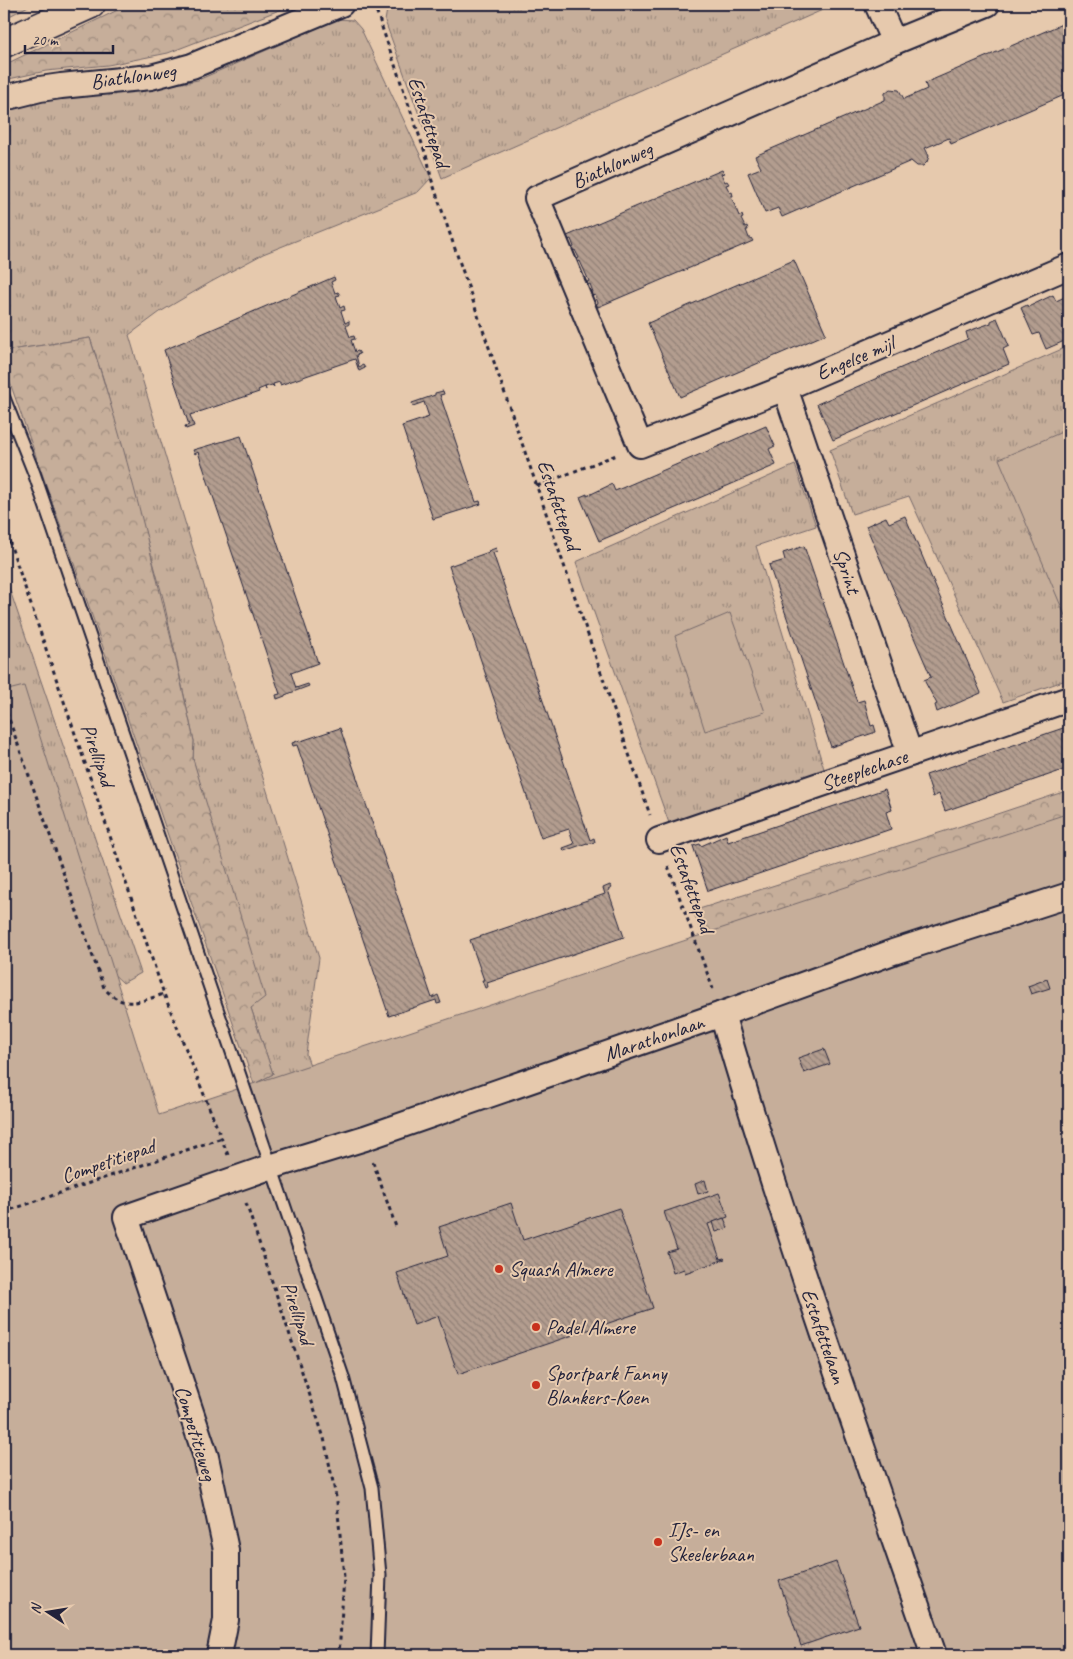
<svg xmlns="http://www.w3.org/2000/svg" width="1073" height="1659" font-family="Caveat,sans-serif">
<defs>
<pattern id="grass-tufts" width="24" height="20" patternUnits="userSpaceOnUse" patternTransform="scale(1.25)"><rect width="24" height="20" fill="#c6ae9a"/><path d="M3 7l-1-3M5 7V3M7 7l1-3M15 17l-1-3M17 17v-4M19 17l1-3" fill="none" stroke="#a08d7f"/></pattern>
<pattern id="forest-crowns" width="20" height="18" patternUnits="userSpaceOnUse" patternTransform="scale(1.25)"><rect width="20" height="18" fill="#c6ae9a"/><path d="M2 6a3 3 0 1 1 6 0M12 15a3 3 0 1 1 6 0" fill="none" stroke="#a08d7f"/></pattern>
<pattern id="building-back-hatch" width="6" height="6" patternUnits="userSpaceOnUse" patternTransform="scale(1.25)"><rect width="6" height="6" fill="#b39d8f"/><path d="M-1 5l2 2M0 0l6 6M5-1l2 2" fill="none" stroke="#918076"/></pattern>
</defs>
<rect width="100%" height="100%" fill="#e6c9ad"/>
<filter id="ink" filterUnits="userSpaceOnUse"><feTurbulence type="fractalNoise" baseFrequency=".02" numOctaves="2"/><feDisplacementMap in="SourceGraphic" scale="10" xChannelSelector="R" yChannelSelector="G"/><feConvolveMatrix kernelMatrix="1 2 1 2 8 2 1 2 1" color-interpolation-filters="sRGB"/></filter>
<g filter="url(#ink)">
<g fill="url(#grass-tufts)" stroke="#74686a">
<path d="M4,4H32L4,19Z"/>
<path d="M388,4H836L442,178L385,21Z"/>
<path d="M338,19L353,20L361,29L431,178L418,192L263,254L211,282L160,312L129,335L226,659L319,958L306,1054L329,1120L254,1084L273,1074L251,1008L210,819L193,759L194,741L163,598L103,378L90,338L4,351V105L48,96H86L142,90L198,80Z"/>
<path d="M1069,346V679L1003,702L909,496L852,514L830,450Z"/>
<path d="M795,465L816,526L756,546L825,772L669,823L576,562Z"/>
<path d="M4,573L141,973L123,983L106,967L4,689Z"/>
</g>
<g fill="url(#forest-crowns)" stroke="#74686a">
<path d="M130,4H295L168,53L108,65L46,71L4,80V65Z"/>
<path d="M90,338C133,470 164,605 194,741L193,759L265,997L251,1008L273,1074L254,1084L78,575L4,366V351Z"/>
<path d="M1069,790V848L715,965L693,911L961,826Z"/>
</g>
<g fill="#c6ae9a" stroke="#74686a">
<path d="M1069,429V625L999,459Z"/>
<path d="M730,613L765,712L705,731L675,636Z"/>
<path d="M24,686L159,1115L1069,813V1655H4V691Z"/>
</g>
<g fill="url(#building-back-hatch)" stroke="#22223b">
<path d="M1069,21V93L951,144L949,138L925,148L929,156L927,162L923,166H917L911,161L782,217L778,208L765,213L748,173L761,168L755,156L885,100V93L890,89L899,90L904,99L927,89L925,83Z"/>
<path d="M722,170L724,173L721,174L725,182L727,181L729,184L726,185L730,193L732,192L733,196H731L739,216L742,215L743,218L741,219L745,227L747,226L748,230H746L749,238H751L753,241L598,307L596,304L598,303L595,295L592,296L591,293L593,292L590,284L588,285L587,282L589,281L580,261L578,262L577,259L579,258L575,250L573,251L572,248L574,247L571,239L568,240L567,236Z"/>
<path d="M794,260L826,334L680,397L648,323Z"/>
<path d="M334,277L335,280L331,282L335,293L338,292L340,295L336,296L340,308L344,306L345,310L341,311L345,323L349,321V324L346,326L350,337L354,336L355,339L351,340L355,352L358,351L360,354L356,355L359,367L363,365L365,368L359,371L355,359L280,385V382L273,384L274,387L272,385L265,387L266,390L265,387L258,390L259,392L190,415L194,426L186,429L185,426L189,425L164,350Z"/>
<path d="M1053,295L1056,301L1069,295V339L1046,349L1039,333L1033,335L1021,308L1027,305L1028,307Z"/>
<path d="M997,318L1009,346L1003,349L1009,364L833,440L817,404L968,339L966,332L991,323V321Z"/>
<path d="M443,391L444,394L440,395L476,502L480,501L481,504L433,519L402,426L429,417L424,402L413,406L412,403L435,395V393Z"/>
<path d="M766,426L775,446L769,449L776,465L599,541L580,497L587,494V496L612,484L615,491Z"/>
<path d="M241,436L318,663L291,673L296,688L308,684L309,686L285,695V696L277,699L276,695L280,694L198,452L195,454L193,450Z"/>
<path d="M905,516L981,693L937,712L935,705L937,704L924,680L931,677L866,526L886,517L889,523Z"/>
<path d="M804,546L857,702L864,700L871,726L874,725L876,732L831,747L769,565L785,560L783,553Z"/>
<path d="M496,548L497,551L493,553L590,840L594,838L595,842L587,844V843L564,851L563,848L574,844L569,829L541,838L449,566L489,552L488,551Z"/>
<path d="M1069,726V768L945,811L939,794L933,797L926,775Z"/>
<path d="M340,728L432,998L438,995L441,1003L437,1004L436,1000L389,1016L297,745L293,746L292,743L300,740L301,741Z"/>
<path d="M885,789L892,810L886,812L891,829L708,891L693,846L700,844L701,846L726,835L728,842Z"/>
<path d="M610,885L612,888L608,890L624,937L487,983L488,987L485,988L482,980H484L470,940L605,894L603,888Z"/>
<path d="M1047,979L1050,988L1031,994L1028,986Z"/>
<path d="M824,1049L830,1064L804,1073L798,1058Z"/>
<path d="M705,1180L708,1191L698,1194L695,1184Z"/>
<path d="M719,1193L728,1217L708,1224L720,1259L724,1258L725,1259L685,1273L684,1269L673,1273L667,1252L677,1249L664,1212Z"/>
<path d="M511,1203L523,1240L619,1208L653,1308L458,1374L438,1316L414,1325L397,1273L448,1256L439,1227Z"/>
<path d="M724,1218L728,1228L716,1232L713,1222Z"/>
<path d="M836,1562L859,1626L801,1646L779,1581Z"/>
</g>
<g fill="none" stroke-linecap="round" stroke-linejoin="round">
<defs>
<path id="service" d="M4,398L34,473L343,1377L372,1488L380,1575L377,1655"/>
<g id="minor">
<path d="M877,4L894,42"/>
<path d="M987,4L894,42L537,198L640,445L785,388L1069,266"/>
<path d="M4,98L40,89L61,86L151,77L192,66L341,4"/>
<path d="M785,388L910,754"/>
<path d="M659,840L1069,699"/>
<path d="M722,1014C785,1230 861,1443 934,1655"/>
<path d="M219,1655L226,1620V1550L206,1457L126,1217L270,1167L365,1138L722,1014L893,952L1069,895"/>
</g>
<path id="trunk" d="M4,43L91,4"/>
</defs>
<use href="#service" stroke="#22223b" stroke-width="15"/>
<use href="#minor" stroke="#22223b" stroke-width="28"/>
<use href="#trunk" stroke="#22223b" stroke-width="31"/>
<g stroke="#22223b" stroke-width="3" stroke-dasharray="4 4" stroke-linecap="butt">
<path d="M374,4L428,161L431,178L453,243L650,815"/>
<path d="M537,486L616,455"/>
<path d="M4,526L164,994L228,1155"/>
<path d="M4,705L104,988C124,1010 138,1002 164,994"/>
<path d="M668,866L713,989"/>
<path d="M373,1162L396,1227"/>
<path d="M246,1203L324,1438L337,1502L344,1577L339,1655"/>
<path d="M4,1212L222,1138"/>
</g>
<use href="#service" stroke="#e6c9ad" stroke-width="11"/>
<use href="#minor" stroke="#e6c9ad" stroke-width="24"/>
<use href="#trunk" stroke="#e6c9ad" stroke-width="28"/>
</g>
</g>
<g fill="#c8321e" stroke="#e6c9ad" stroke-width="2">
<circle cx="499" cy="1269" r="5"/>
<circle cx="536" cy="1327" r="5"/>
<circle cx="536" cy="1385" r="5"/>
<circle cx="658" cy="1542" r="5"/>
</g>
<g text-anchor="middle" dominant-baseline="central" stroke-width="4" stroke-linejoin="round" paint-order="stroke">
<g font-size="21" fill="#22223b" stroke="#e6c9ad">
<text transform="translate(133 76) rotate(-8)">Biathlonweg</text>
<text transform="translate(429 122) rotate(72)">Estafettepad</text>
<text transform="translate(612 165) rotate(-24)">Biathlonweg</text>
<text transform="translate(855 358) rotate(-23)">Engelse mijl</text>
<text transform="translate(559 505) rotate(71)">Estafettepad</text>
<text transform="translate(847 571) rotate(71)">Sprint</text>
<text transform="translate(98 755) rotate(71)">Pirellipad</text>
<text transform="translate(864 770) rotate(-19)">Steeplechase</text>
<text transform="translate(692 888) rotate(70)">Estafettepad</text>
<text transform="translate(654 1038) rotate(-19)">Marathonlaan</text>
<text transform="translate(108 1161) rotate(-19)">Competitiepad</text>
<text transform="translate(298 1313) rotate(72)">Pirellipad</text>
<text transform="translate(824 1336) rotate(71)">Estafettelaan</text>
<text transform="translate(196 1433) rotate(73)">Competitieweg</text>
</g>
<g font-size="21" fill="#22223b" stroke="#e6c9ad" text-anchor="start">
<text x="509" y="1269">Squash Almere</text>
<text x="546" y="1327">Padel Almere</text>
<text x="546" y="1373">Sportpark Fanny<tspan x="546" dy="24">Blankers-Koen</tspan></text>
<text x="668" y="1530">IJs- en<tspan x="668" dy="24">Skeelerbaan</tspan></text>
</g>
</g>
<rect width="1073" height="1659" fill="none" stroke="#e6c9ad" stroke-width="20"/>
<rect x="10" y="10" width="1053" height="1639" fill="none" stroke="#22223b" stroke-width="2" filter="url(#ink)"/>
<g transform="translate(48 1612) rotate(282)" stroke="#e6c9ad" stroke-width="4" paint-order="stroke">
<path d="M0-4L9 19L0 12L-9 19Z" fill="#22223b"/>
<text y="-8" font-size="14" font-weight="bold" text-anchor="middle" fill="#22223b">N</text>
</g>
<path d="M25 45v8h88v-8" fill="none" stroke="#22223b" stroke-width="2.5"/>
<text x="32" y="45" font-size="15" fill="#22223b" stroke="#e6c9ad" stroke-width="4" paint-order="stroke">20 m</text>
</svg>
